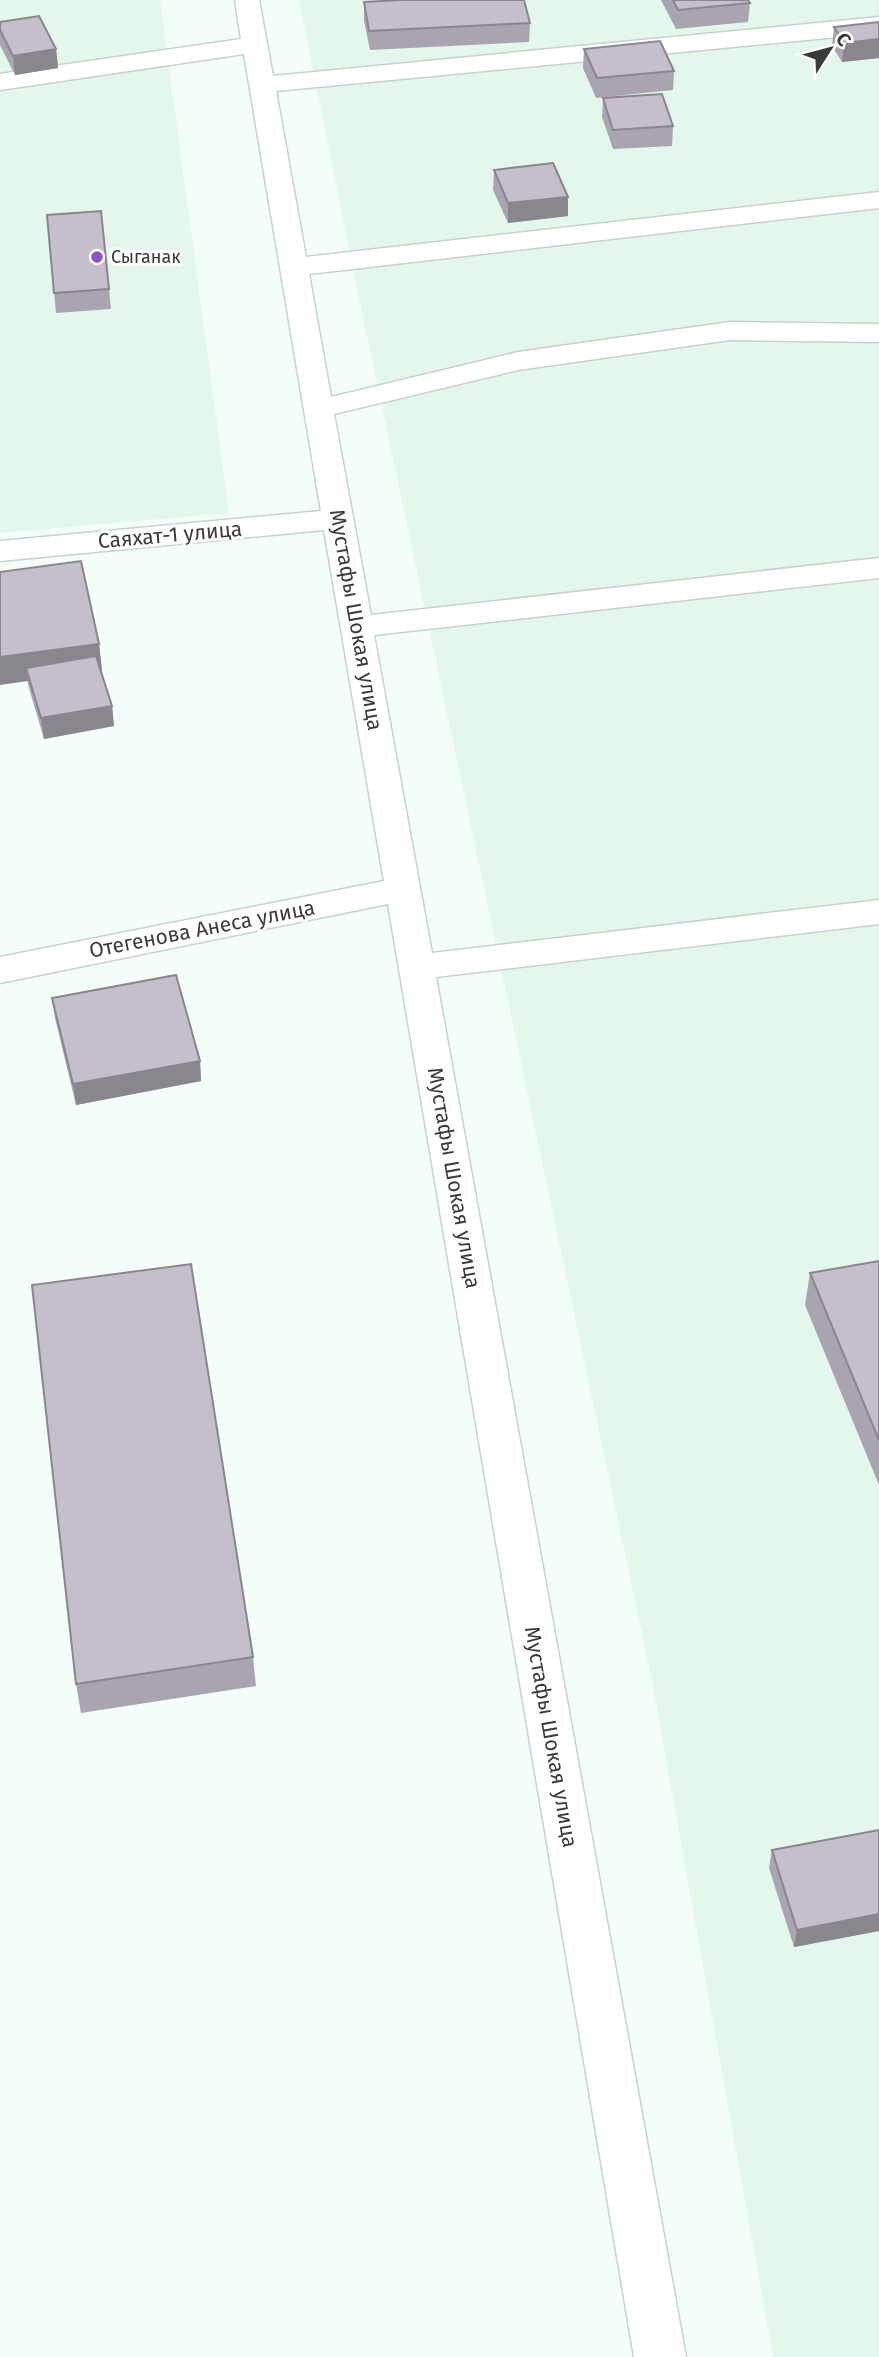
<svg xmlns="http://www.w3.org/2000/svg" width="879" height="2357" font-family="'Fira Sans',sans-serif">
<rect width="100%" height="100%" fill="#f4fef8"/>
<g fill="#e3f7eb">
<path d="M0,0H160L229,513L0,533Z"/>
<path d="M299,0H879V2357H773L652,1681L361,308Z"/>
</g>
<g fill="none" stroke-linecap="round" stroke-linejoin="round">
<defs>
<path id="minor" d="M235,0H259L273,76L879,17V33L276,91L306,257L879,192V208L309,274L331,397L518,352L730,322L879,324V342L730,340L518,370L334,414L371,615L879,558V578L374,635L432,953L879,900V924L436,977L686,2357H634L388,904L0,983V957L384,881L324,530L0,561V541L321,511L244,54L0,90V74L241,39Z"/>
</defs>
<use href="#minor" stroke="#c6d3cb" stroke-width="3"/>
<use href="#minor" fill="#fff" fill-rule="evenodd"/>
</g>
<g fill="#a9a4af">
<path d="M661,0H748L750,3L748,22L676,29Z"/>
<path d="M364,2L530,23L529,42L370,50L364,21Z"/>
<path d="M0,22L56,49L58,68L15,75L0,45Z"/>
<path d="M879,22V58L842,62L832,46L834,27Z"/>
<path d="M584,49L674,71L673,90L596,98L583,68Z"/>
<path d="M603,98L673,126L672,146L613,149L602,117Z"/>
<path d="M494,170L568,216L508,223L493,190Z"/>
<path d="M101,211L111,309L56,313L47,215Z"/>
<path d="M0,572L99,644L102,671H101L112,706L114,726L44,739L29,688Z"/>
<path d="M52,998L200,1061L201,1081L76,1105L55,1018Z"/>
<path d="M879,1261V1485L805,1305L810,1273Z"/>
<path d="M253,1657L256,1686L81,1713L76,1684Z"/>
<path d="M879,1830V1931L794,1947L769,1868L772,1850Z"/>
</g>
<g fill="#89868e">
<path d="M879,39V58L842,62L844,43Z"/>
<path d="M56,49L58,68L15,75L13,56Z"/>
<path d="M568,197V216L508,223V203Z"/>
<path d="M99,644L102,671L30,681L26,668L28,681L0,685V657Z"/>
<path d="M112,706L114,726L44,739L41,718Z"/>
<path d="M200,1061L201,1081L76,1105L73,1084Z"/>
<path d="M879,1914V1931L794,1947L797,1930Z"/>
</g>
<g fill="#c4bfcb" stroke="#89868e" stroke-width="2">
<path d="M401,0H524L530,23L369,31L364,2Z"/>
<path d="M673,0H748L750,3L678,10Z"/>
<path d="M39,16L56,49L13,56L0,30V22Z"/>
<path d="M879,22V39L844,43L834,27Z"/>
<path d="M660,41L674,71L597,78L584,49Z"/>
<path d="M662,94L673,126L613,130L603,98Z"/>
<path d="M553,163L568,197L508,203L494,170Z"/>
<path d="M101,211L109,289L54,293L47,215Z"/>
<path d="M81,561L99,644L0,657V572Z"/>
<path d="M96,656L112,706L41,718L26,668Z"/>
<path d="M176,975L200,1061L73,1084L52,998Z"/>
<path d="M879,1261V1440L810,1273Z"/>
<path d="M191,1264L253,1657L76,1684L32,1285Z"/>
<path d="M879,1830V1914L797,1930L772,1850Z"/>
</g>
<circle fill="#8e51c8" stroke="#fff" stroke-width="2.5" cx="97" cy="257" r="7"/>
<g text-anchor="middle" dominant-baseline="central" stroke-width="6" stroke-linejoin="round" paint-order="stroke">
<g font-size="18" fill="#373c39" stroke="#fff" text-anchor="start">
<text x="111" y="257">Сыганак</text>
</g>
<g font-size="21" fill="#373c39" stroke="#fff">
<text transform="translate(170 535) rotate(-5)">Саяхат-1 улица</text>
<text transform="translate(356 620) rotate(80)">Мустафы Шокая улица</text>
<text transform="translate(202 929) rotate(-11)">Отегенова Анеса улица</text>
<text transform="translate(454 1178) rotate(80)">Мустафы Шокая улица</text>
<text transform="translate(551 1737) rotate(80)">Мустафы Шокая улица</text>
</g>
</g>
<g transform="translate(830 49) rotate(54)" stroke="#ffffff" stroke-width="5" paint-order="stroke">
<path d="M0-5L12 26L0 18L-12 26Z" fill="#373c39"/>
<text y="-10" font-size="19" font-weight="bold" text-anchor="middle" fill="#373c39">С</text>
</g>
</svg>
